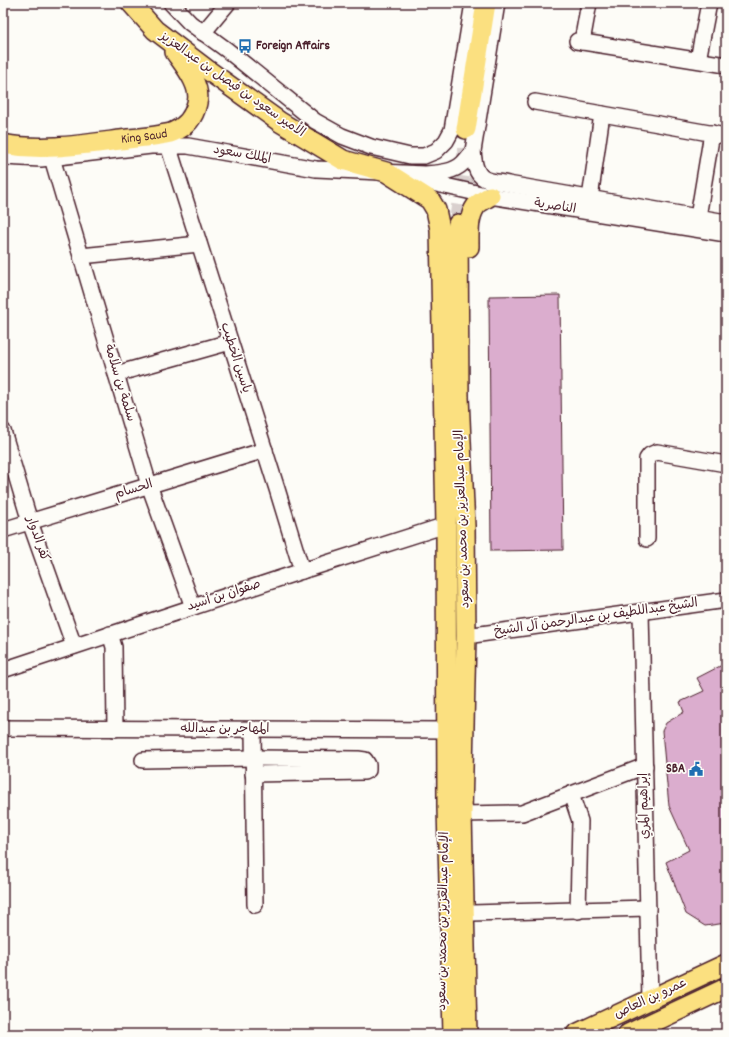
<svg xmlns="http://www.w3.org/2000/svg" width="729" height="1037" font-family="Dekko,'Playpen Sans Arabic',sans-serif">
<rect width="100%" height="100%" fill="#fdfcf7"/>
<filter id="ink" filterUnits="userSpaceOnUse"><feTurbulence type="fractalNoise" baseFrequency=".025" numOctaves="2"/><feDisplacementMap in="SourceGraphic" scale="8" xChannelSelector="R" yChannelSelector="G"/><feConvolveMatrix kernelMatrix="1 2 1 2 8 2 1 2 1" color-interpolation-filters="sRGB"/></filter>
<g filter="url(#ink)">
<g fill="#dbadce" stroke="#4a1f2b">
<path d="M560,295L563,550L491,551L489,296Z"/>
<path d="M726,663V923L705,926L686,914L666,862L689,850L669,806L662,731L666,723L684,712L680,702L704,691L697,678Z"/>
</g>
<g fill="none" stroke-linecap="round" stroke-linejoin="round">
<path stroke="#d9d0ce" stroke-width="19" stroke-dasharray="19 10" stroke-linecap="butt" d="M458,224L467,163L466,129"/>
<defs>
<g id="minor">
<path d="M171,3L190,23L227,50L315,121L342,136L371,147L410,156H424L436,151L446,141L452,130L473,3"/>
<path d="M497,3L473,151C474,161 475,174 485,179C491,182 501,182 508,184L726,222"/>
<path d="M203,33L228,3"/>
<path d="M577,41L726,65"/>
<path d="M582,42L589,3"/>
<path d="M698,60L709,3"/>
<path d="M535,102L726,136"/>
<path d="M168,145L277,489L302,571"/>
<path d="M3,157L41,159L151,146H188L316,169L424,174C437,173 453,173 463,163C467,159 470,155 473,151"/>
<path d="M52,158L149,485L193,607"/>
<path d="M414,179L490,196L726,234"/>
<path d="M590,198L602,114"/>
<path d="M698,217L712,133"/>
<path d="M81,256L199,244"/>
<path d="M116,374L230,342"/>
<path d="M3,431L30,522L74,646"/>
<path d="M3,530L265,450"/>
<path d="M647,539V459L650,455L657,452L726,464"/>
<path d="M641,612L650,1000"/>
<path d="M110,634L114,647L115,729"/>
<path d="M466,636L726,600"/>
<path d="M3,670L302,571L446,525"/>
<path d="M3,728L447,730"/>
<path d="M253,729L255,905"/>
<path d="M143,760L253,758L358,759L365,760L368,765V770L364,772L253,774"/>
<path d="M571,794L580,821L578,911"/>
<path d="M462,814L522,813L645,766"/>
<path d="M472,913L648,908"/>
</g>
<g id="major">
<path d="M131,3L155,30L209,71L280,122L343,160L386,172L430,200L436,210L440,229L446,525L447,808L453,1034"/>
<path d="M466,129L486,3"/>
<path id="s1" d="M3,144C43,152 87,144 128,139C139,138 150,137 161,135C165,134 169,134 173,132C186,127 194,117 197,103C202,86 184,65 175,52"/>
<path d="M458,224L459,397L462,464L465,526L466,636L462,814L467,1034"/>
<path d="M469,247C469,233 468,217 476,206C479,202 486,199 490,196"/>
<path d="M576,1034L726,964"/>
<path d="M628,1034L726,988"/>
</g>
</defs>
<use href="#minor" stroke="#4a1f2b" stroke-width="18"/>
<use href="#major" stroke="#4a1f2b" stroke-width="22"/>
<use href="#minor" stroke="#fdfcf7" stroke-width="15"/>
<use href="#major" stroke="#fbe080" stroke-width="19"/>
</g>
</g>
<defs>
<symbol id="bus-bare" viewBox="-9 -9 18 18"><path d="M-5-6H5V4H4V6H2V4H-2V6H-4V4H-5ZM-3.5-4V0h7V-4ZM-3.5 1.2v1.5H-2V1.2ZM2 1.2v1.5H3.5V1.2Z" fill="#1f6fb2" stroke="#fdfcf7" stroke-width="2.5" paint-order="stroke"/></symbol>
<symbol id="civic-bare" viewBox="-9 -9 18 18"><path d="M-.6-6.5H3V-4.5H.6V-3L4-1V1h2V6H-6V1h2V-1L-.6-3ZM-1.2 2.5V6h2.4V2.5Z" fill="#1f6fb2" stroke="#fdfcf7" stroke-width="2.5" paint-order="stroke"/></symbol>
</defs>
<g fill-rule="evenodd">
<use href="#bus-bare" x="235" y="36" width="20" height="20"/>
<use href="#civic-bare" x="686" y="759" width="20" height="20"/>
</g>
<g text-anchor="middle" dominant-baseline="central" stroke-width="3.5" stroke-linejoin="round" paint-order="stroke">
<g font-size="13" font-weight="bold" fill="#4a1f2b" stroke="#fdfcf7" text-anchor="start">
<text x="256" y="46">Foreign Affairs</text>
<text x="685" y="769" text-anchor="end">SBA</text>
</g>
<g font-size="13" fill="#4a1f2b" stroke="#fdfcf7">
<text transform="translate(232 85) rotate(35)">الأمير سعود بن فيصل بن عبدالعزيز</text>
<text stroke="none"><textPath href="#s1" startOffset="142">King Saud</textPath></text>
<text transform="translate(242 155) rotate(10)">الملك سعود</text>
<text transform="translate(555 207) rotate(9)">الناصرية</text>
<text transform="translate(235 358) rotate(72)">ياسين الخطيب</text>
<text transform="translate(119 383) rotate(73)">سلمة بن سلامة</text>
<text transform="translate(134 490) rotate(-17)">الحسام</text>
<text transform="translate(463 519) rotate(-92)">الإمام عبدالعزيز بن محمد بن سعود</text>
<text transform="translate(37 539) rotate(71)">كفر الدوار</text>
<text transform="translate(224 596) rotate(-18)">صفوان بن أسيد</text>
<text transform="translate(596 618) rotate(-8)">الشيخ عبداللطيف بن عبدالرحمن آل الشيخ</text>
<text x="225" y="729">المهاجر بن عبدالله</text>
<text transform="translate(645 806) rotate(-91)">إبراهيم المري</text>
<text transform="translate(444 921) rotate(-89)">الإمام عبدالعزيز بن محمد بن سعود</text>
<text transform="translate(651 999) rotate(-25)">عمرو بن العاص</text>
</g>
</g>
<rect width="729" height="1037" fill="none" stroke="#fdfcf7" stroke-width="16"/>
<rect x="8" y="8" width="713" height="1021" fill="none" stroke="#4a1f2b" stroke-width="1.5" filter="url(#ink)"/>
</svg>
